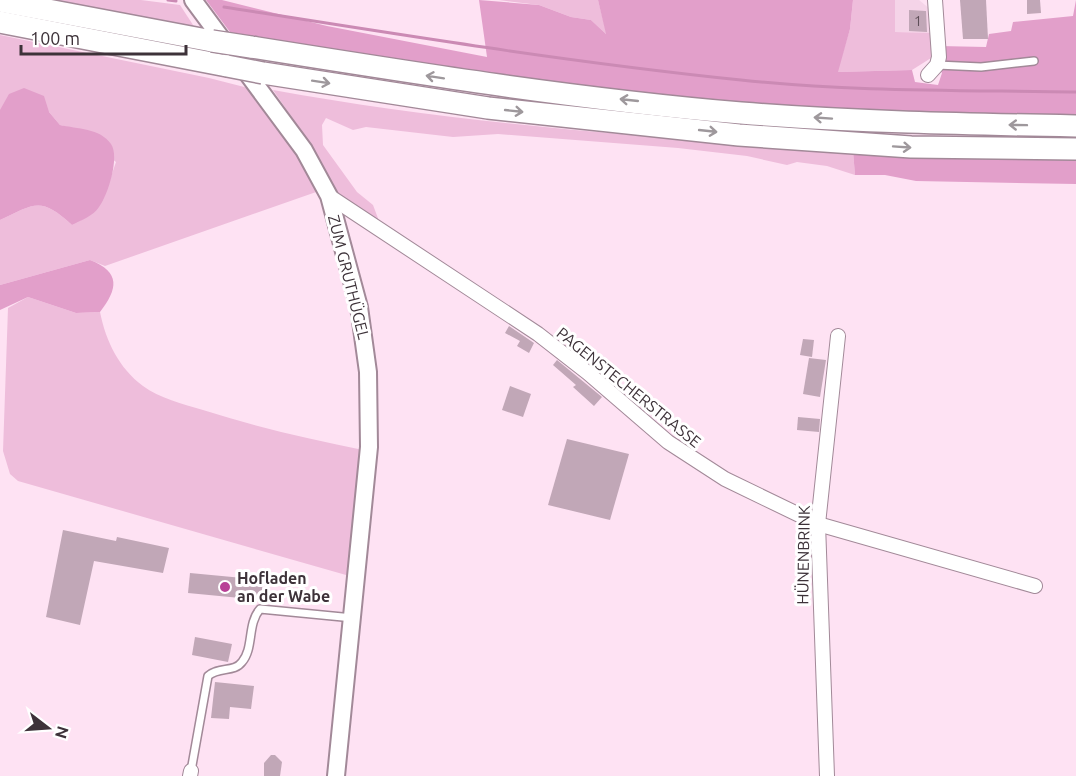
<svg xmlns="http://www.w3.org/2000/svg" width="1076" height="776" font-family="Ubuntu,sans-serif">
<rect width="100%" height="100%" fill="#fee2f3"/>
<path fill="#f5d4e8" d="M895,0H919L931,10L933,33L895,32Z"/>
<g fill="#eebddb">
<path d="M35,0H141L180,5L195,28Z"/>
<path d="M499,0H598L607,35L591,20L571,17L539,5Z"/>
<path d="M853,0H895V32L933,33L931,58L912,70L837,72L850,29Z"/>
<path d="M0,35L209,78L256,90L319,191L105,266L90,260L0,285V220C35,204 40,196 72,225C104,210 105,193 116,162L75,129L60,125L49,112L0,110Z"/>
<path d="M273,90C464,125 659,138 853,151L855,175L827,166L797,162L787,165L747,156L678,148L498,134L453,137L366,127L353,130L326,118L322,125L323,145L357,192L373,205L379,221L349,206L332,187L306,138Z"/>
<path d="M28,297L76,313L100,312C106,342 119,368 143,386C159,398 183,404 203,410C256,427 309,439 363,450L353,577L18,481L10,474L3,451L8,308Z"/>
</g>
<g fill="#e29fca">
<path d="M206,0H222L327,26L487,57L479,0L539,5L571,17L591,20L606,34L598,0H853L850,29L838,72L912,70L915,82L938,85L942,73L937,65L939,46L986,47L989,34L1011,31L1013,22L1073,16L1076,0V117L780,107L490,76L233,36Z"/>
<path d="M24,88L44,96L49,112L60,125C77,129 100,128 111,144C120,157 108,195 99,207C93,216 82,220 72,225C40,196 35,204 0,220V110L9,94Z"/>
<path d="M853,151L1076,159V184L916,181L885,175H855Z"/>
<path d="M90,260C121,272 118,289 100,312L76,313L28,297L0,310V285Z"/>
</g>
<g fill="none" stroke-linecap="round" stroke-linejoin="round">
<g stroke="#cb8ab4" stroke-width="3">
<path d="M168,0L176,1"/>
<path d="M224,7C396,34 567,62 741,80C851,92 965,90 1076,92"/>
</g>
</g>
<g fill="#c1a7b7">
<path d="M960,0H986L988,39H963Z"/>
<path d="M1027,0H1040L1041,13L1027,14Z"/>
<path d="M909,10L926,11L927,32L909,31Z"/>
<path d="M509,326L534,343L529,353L517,346L520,341L505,333Z"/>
<path d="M803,339L814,340L812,357L800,355Z"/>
<path d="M809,358L826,360L820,397L803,394Z"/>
<path d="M557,360L602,397L594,406L573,387L576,385L553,365Z"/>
<path d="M510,386L531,394L523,417L502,410Z"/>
<path d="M798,417L820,419L819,432L797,430Z"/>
<path d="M567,439L629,454L610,520L548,505Z"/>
<path d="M63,530L116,541L117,537L169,548L163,573L94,561L80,625L46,617Z"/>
<path d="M190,573L263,580L261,600L188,593Z"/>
<path d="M195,637L232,644L228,662L192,655Z"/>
<path d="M215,682L254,686L251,709L230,707L229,719L211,718Z"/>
<path d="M271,755H275L282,762L280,776H264V763Z"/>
</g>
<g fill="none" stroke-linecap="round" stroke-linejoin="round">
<defs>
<g id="service">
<path d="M937,65L981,67L1034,61"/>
<path d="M191,771L208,676C219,666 234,673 242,662C254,648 247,624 260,609L353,618"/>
</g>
<g id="minor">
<path d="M928,75L937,65L939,57L935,0"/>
<path d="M329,196L538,334L588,373L668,442L725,479L818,524L1035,586"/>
<path d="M190,776L191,771"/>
<path d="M827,776L818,524L838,336"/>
</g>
<path id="tertiary" d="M193,0L304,150L329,196L359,307L368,372L369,447L336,776"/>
<g id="trunk">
<path d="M0,1L212,41"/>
<path d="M0,22L227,66"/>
<path d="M251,47C414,73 576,99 741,113C852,122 964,124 1076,126"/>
<path d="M263,73L488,108L739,135L911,147L1076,149"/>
</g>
</defs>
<use href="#service" stroke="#a28998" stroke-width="10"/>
<use href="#minor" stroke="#a28998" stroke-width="16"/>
<use href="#tertiary" stroke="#a28998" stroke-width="20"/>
<use href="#trunk" stroke="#a28998" stroke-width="24"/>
<use href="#service" stroke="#fff" stroke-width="7"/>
<use href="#minor" stroke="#fff" stroke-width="14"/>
<use href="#tertiary" stroke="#fff" stroke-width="16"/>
<use href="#trunk" stroke="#fff" stroke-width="21"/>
<defs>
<g id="trunk-bridge">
<path d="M212,41L251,47"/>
<path d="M227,66L263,73"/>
</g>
</defs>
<use href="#trunk-bridge" stroke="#a28998" stroke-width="24" stroke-linecap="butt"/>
<use href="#trunk-bridge" stroke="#fff" stroke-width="21"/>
</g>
<defs><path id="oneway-shaft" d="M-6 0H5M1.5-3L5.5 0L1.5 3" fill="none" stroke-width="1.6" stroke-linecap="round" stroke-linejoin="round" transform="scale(1.5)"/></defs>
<g stroke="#9e989c">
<use href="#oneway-shaft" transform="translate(435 77) rotate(-171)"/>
<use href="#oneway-shaft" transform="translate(321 82) rotate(9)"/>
<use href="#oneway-shaft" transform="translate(629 100) rotate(-174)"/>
<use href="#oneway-shaft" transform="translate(514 111) rotate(6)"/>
<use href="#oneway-shaft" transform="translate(823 118) rotate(-176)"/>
<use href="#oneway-shaft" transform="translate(1018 125) rotate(-179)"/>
<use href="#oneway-shaft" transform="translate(708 131) rotate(6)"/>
<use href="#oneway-shaft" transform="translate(902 147) rotate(4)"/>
</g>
<circle fill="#b84096" stroke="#fff" stroke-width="2" cx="225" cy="587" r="6"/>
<g text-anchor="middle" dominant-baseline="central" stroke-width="6" stroke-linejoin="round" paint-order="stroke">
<g font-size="14" fill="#5e4f58">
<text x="918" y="21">1</text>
</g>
<g font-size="16" fill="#3d3239" stroke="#fff">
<text transform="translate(349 277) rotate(76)">ZUM GRUTHÜGEL</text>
<text transform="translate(629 387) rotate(39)">PAGENSTECHERSTRASSE</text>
<text transform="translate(803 555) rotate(-89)">HÜNENBRINK</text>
</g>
<g font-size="16" font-weight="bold" fill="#3d3239" stroke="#fff" text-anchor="start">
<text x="237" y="578">Hofladen<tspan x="237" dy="18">an der Wabe</tspan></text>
</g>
</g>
<g transform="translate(48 728) rotate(107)" stroke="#ffffff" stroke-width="4.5" paint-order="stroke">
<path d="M0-4.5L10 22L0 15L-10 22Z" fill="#3d3239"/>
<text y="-9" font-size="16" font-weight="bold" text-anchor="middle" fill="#3d3239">N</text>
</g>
<path d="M21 45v9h165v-9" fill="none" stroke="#3d3239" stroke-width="3"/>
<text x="30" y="45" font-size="18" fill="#3d3239" stroke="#ffffff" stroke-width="4.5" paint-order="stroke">100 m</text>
</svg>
